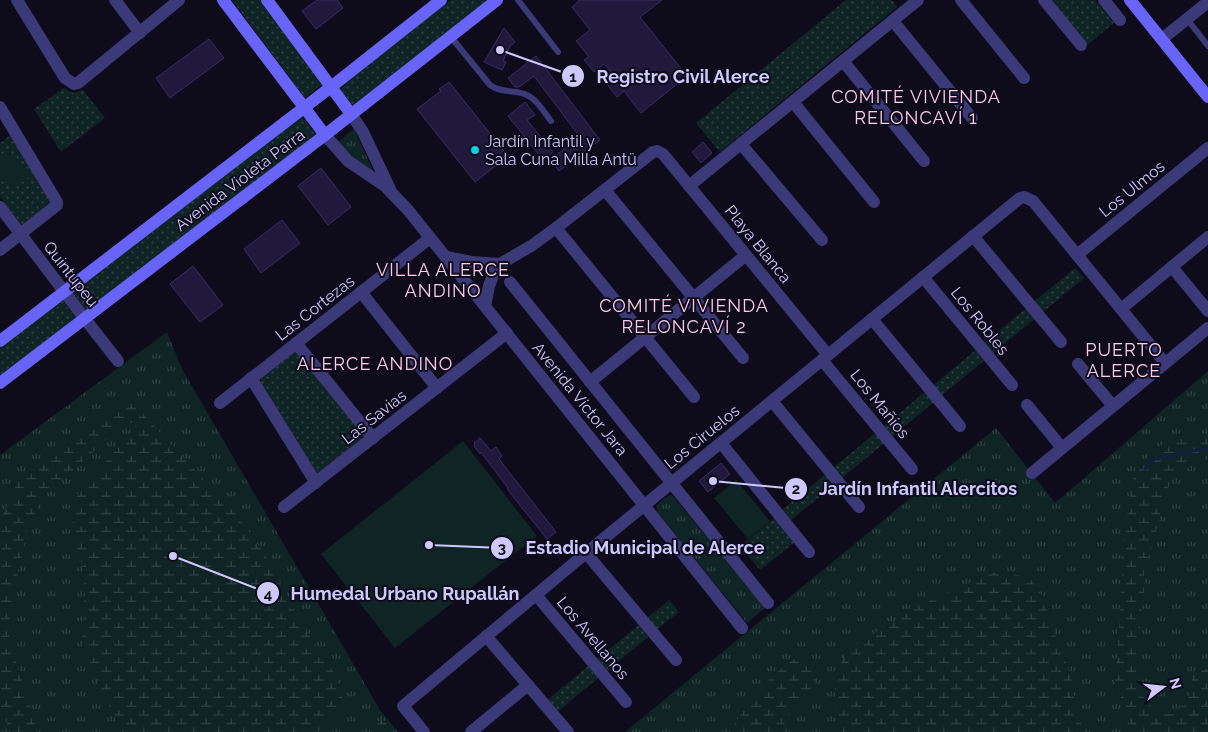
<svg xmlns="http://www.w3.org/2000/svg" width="1208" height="732" font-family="Raleway,sans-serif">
<defs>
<pattern id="grass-tufts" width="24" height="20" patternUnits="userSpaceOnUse" patternTransform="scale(1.25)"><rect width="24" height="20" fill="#0f2424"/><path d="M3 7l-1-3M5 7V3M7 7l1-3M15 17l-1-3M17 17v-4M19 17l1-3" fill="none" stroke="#314245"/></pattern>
<pattern id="wetland-marsh" width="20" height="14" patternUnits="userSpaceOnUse" patternTransform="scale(1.25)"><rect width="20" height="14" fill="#0f2424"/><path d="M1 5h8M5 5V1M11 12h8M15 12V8" fill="none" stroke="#314245"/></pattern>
<pattern id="park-dots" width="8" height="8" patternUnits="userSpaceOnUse" patternTransform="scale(1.25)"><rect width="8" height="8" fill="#0f2424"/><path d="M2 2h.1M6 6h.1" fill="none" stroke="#314245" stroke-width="1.8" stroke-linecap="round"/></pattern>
</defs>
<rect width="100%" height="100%" fill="#0e0c1b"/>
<g fill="url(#grass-tufts)">
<path d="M354,129L373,171L358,162L338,142Z"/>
<path d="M167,332L182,369L380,710L398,732H0V455Z"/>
<path d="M1208,371V732H625L996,428L1055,503Z"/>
<path d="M671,495L674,497L765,608L747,623L658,513L656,506L666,497Z"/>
</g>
<g fill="url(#wetland-marsh)">
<path d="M128,400L143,414L235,513L254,538L273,568L297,616L334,673L341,689L343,700L339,710L318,732H125L103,696L82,643L85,589L83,568L72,527L77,495L136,426L128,421L114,432L67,476L48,490L29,523L10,610V643L32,711L37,732H10L0,703V520L19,479L61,451L97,419Z"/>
<path d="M1208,435V459L1198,461L1171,479L1160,514L1152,548L1144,572V591L1137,660L1140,684L1145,703L1163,714H1172L1181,707L1189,696L1192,676L1199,670L1208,669V732H1129L1125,707L1115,682L1122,582L1121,552L1134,474L1151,453L1167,441Z"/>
<path d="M997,571L1030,578L1045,599L1049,621L1062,651L1071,677L1077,713L1084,732H841C833,704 831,674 849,649L918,606Z"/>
<path d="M796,658H806L814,666L817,677L812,687L793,709L783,726L784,732H729C748,704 767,676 796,658Z"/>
<path d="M382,718L394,732H370Z"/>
</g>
<g fill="url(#park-dots)">
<path d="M232,0H260L322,84L305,98Z"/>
<path d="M451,0H487L353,105L352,104L340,89L364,67Z"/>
<path d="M846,0H892L897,7L720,152L696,123Z"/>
<path d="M1048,0H1095L1114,23L1086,46Z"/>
<path d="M64,88L73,93L83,90L105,118L61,152L34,109Z"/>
<path d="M302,117L314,132V136L87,310L85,309L73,292Z"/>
<path d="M12,134L53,202L24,228L0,197V143Z"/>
<path d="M1075,268L1084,278L790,521L781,511Z"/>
<path d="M62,300L76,318L0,378V348Z"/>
<path d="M296,350L366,437L318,474L261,385V377Z"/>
<path d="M776,517L796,541L760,570L740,546Z"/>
<path d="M669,600L679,612L656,630L646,619Z"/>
<path d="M639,625L648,637L606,672L596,660Z"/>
<path d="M588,666L598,678L556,713L546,701Z"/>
</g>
<g fill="#0f2424">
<path d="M11,153L29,177L13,189L0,172V162Z"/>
<path d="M463,441L537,536L395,648L321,554Z"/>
<path d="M736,480L770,521L748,539L714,498Z"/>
</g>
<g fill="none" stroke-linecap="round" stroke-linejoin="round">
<path stroke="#0d203d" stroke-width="3" d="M1145,469L1154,459L1208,448"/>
</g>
<g fill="#20193b" stroke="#372c66">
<path d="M317,0H337L343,8L316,29L302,11Z"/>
<path d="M580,0H662L640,17L687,76L641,113L624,91L617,97L607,84L616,77L604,64L594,72L584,60L589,57L576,41L590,30L572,7Z"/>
<path d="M504,28L515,42L510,46L503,61L506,62L502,70L484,62Z"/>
<path d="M209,39L224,58L170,98L156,78Z"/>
<path d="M536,56L600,140L559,171L551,159L580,137L534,76L519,87H515L508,78Z"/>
<path d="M449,82L508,156L475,182L417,109L441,91L439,89Z"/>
<path d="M525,102L535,115L527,120L553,152L543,160L508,116Z"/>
<path d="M703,142L712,153L701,163L692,152Z"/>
<path d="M321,168L351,207L328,225L298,186Z"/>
<path d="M282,220L300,243L261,273L244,249Z"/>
<path d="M193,266L223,305L200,322L170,284Z"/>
<path d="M480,438L491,451L496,447L502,456L499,459L556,532L547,539L507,489L508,488L481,452L480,454L474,446L475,445L474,443Z"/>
<path d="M721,463L730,474L708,492L699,481Z"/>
</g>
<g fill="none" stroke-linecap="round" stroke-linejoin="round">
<g stroke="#3b3978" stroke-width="6">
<path d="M518,0L558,52"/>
<path d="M1187,19L1208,46"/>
<path d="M451,37L490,85C501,93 514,90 525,94C537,99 544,112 551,121"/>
</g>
<g stroke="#3b3978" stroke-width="12">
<path d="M17,0L65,78L74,84L78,83L179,0"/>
<path d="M115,0L140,33"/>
<path d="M961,0L1024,78"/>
<path d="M1044,0L1081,45"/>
<path d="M1104,0L1120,20"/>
<path d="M893,21L972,118"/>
<path d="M1162,39L1208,2"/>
<path d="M843,61L924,161"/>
<path d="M793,102L874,202"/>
<path d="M0,107L57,202V205L0,250"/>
<path d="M351,114L363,132L390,189"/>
<path d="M325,135L348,161L385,186L408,210L742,628"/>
<path d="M741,144L822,240"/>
<path d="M689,186L918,0"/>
<path d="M605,190L743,358"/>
<path d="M556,228L694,397"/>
<path d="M973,236L1061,342"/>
<path d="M1077,255L1208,148"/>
<path d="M446,257L472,262L500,264"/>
<path d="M1172,267L1208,311"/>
<path d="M923,277L1012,385"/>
<path d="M510,282L768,603"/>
<path d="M361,292L437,388"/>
<path d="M485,306L489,286L494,273L500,264L531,246L556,228L653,152L657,151L663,154L828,355"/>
<path d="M1121,309L1208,237"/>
<path d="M85,319L118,361"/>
<path d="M872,319L960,426"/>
<path d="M296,343L373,438"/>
<path d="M822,360L912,469"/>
<path d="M1078,364L1113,406"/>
<path d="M251,378L316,483"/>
<path d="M590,382L746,255"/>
<path d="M772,401L859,507"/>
<path d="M220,403L430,238"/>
<path d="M1027,405L1062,448"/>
<path d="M721,443L809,552"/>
<path d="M1032,473L1208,328"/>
<path d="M284,507L507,333"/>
<path d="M586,553L676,660"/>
<path d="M536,595L626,702"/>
<path d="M486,636L568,732"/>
<path d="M424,732L403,706L586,553L1020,198L1024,197L1033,201L1165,363"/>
<path d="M471,732L528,685"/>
</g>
<path stroke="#3b3978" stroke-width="12" d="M0,207L85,319"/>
<g stroke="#6764f7" stroke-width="12">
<path d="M223,0L325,135"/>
<path d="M267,0L351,114"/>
<path d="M1130,0L1208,97"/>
<path d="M0,341L331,87L441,0"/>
<path d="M0,383L325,135L497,0"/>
</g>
</g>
<circle fill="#0cd0e5" stroke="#0e0c1b" stroke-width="2" cx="475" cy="150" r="5"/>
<g text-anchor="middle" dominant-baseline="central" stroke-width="4" stroke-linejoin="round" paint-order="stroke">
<g font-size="16" fill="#cec8fc" stroke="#0e0c1b" text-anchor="start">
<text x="485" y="141">Jardín Infantil y<tspan x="485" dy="18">Sala Cuna Milla Antü</tspan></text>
</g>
<g font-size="16" fill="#cec8fc" stroke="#0e0c1b">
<text transform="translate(240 180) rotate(-37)">Avenida Violeta Parra</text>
<text transform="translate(1132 189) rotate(-39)">Los Ulmos</text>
<text transform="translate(758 244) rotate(51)">Playa Blanca</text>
<text transform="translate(71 274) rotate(52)">Quintupeu</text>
<text transform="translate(315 308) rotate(-38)">Las Cortezas</text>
<text transform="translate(980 321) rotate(51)">Los Robles</text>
<text transform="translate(580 399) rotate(51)">Avenida Víctor Jara</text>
<text transform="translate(880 404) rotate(51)">Los Mañíos</text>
<text transform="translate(374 417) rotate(-38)">Las Savias</text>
<text transform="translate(702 437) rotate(-39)">Los Ciruelos</text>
<text transform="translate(593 638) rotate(50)">Los Avellanos</text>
</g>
<g font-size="18" letter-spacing="1" fill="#fccaea" stroke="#0e0c1b">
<text x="916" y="96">COMITÉ VIVIENDA<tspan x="916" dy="21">RELONCAVÍ 1</tspan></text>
<text x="443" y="269">VILLA ALERCE<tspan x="443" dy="21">ANDINO</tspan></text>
<text x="684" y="305">COMITÉ VIVIENDA<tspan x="684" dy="21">RELONCAVÍ 2</tspan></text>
<text x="1124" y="349">PUERTO<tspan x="1124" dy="21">ALERCE</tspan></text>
<text x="375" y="363">ALERCE ANDINO</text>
</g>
</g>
<path fill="none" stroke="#cec8fc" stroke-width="2" d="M500 50L573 76M713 481L796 489M429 545L502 548M173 556L268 593"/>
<g fill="#cec8fc" stroke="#0e0c1b" stroke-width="2">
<circle cx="500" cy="50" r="5"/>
<circle cx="713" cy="481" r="5"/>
<circle cx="429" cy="545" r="5"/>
<circle cx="173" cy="556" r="5"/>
<circle cx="573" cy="76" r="12"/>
<circle cx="796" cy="489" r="12"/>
<circle cx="502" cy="548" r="12"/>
<circle cx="268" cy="593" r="12"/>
</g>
<g font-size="15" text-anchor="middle" font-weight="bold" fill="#111">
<text x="573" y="82">1</text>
<text x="796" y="494">2</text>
<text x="502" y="553">3</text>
<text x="268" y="599">4</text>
</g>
<g font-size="18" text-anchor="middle" font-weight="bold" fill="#cec8fc" stroke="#0e0c1b" stroke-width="4" stroke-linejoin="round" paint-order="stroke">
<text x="683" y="83">Registro Civil Alerce</text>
<text x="918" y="495">Jardín Infantil Alercitos</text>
<text x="645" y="554">Estadio Municipal de Alerce</text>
<text x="405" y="600">Humedal Urbano Rupallán</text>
</g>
<g transform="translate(1163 687) rotate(74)" stroke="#0e0c1b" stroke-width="4" paint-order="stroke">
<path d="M0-4L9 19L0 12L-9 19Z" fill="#cec8fc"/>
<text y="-8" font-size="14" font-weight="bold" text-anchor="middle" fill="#cec8fc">N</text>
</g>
</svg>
